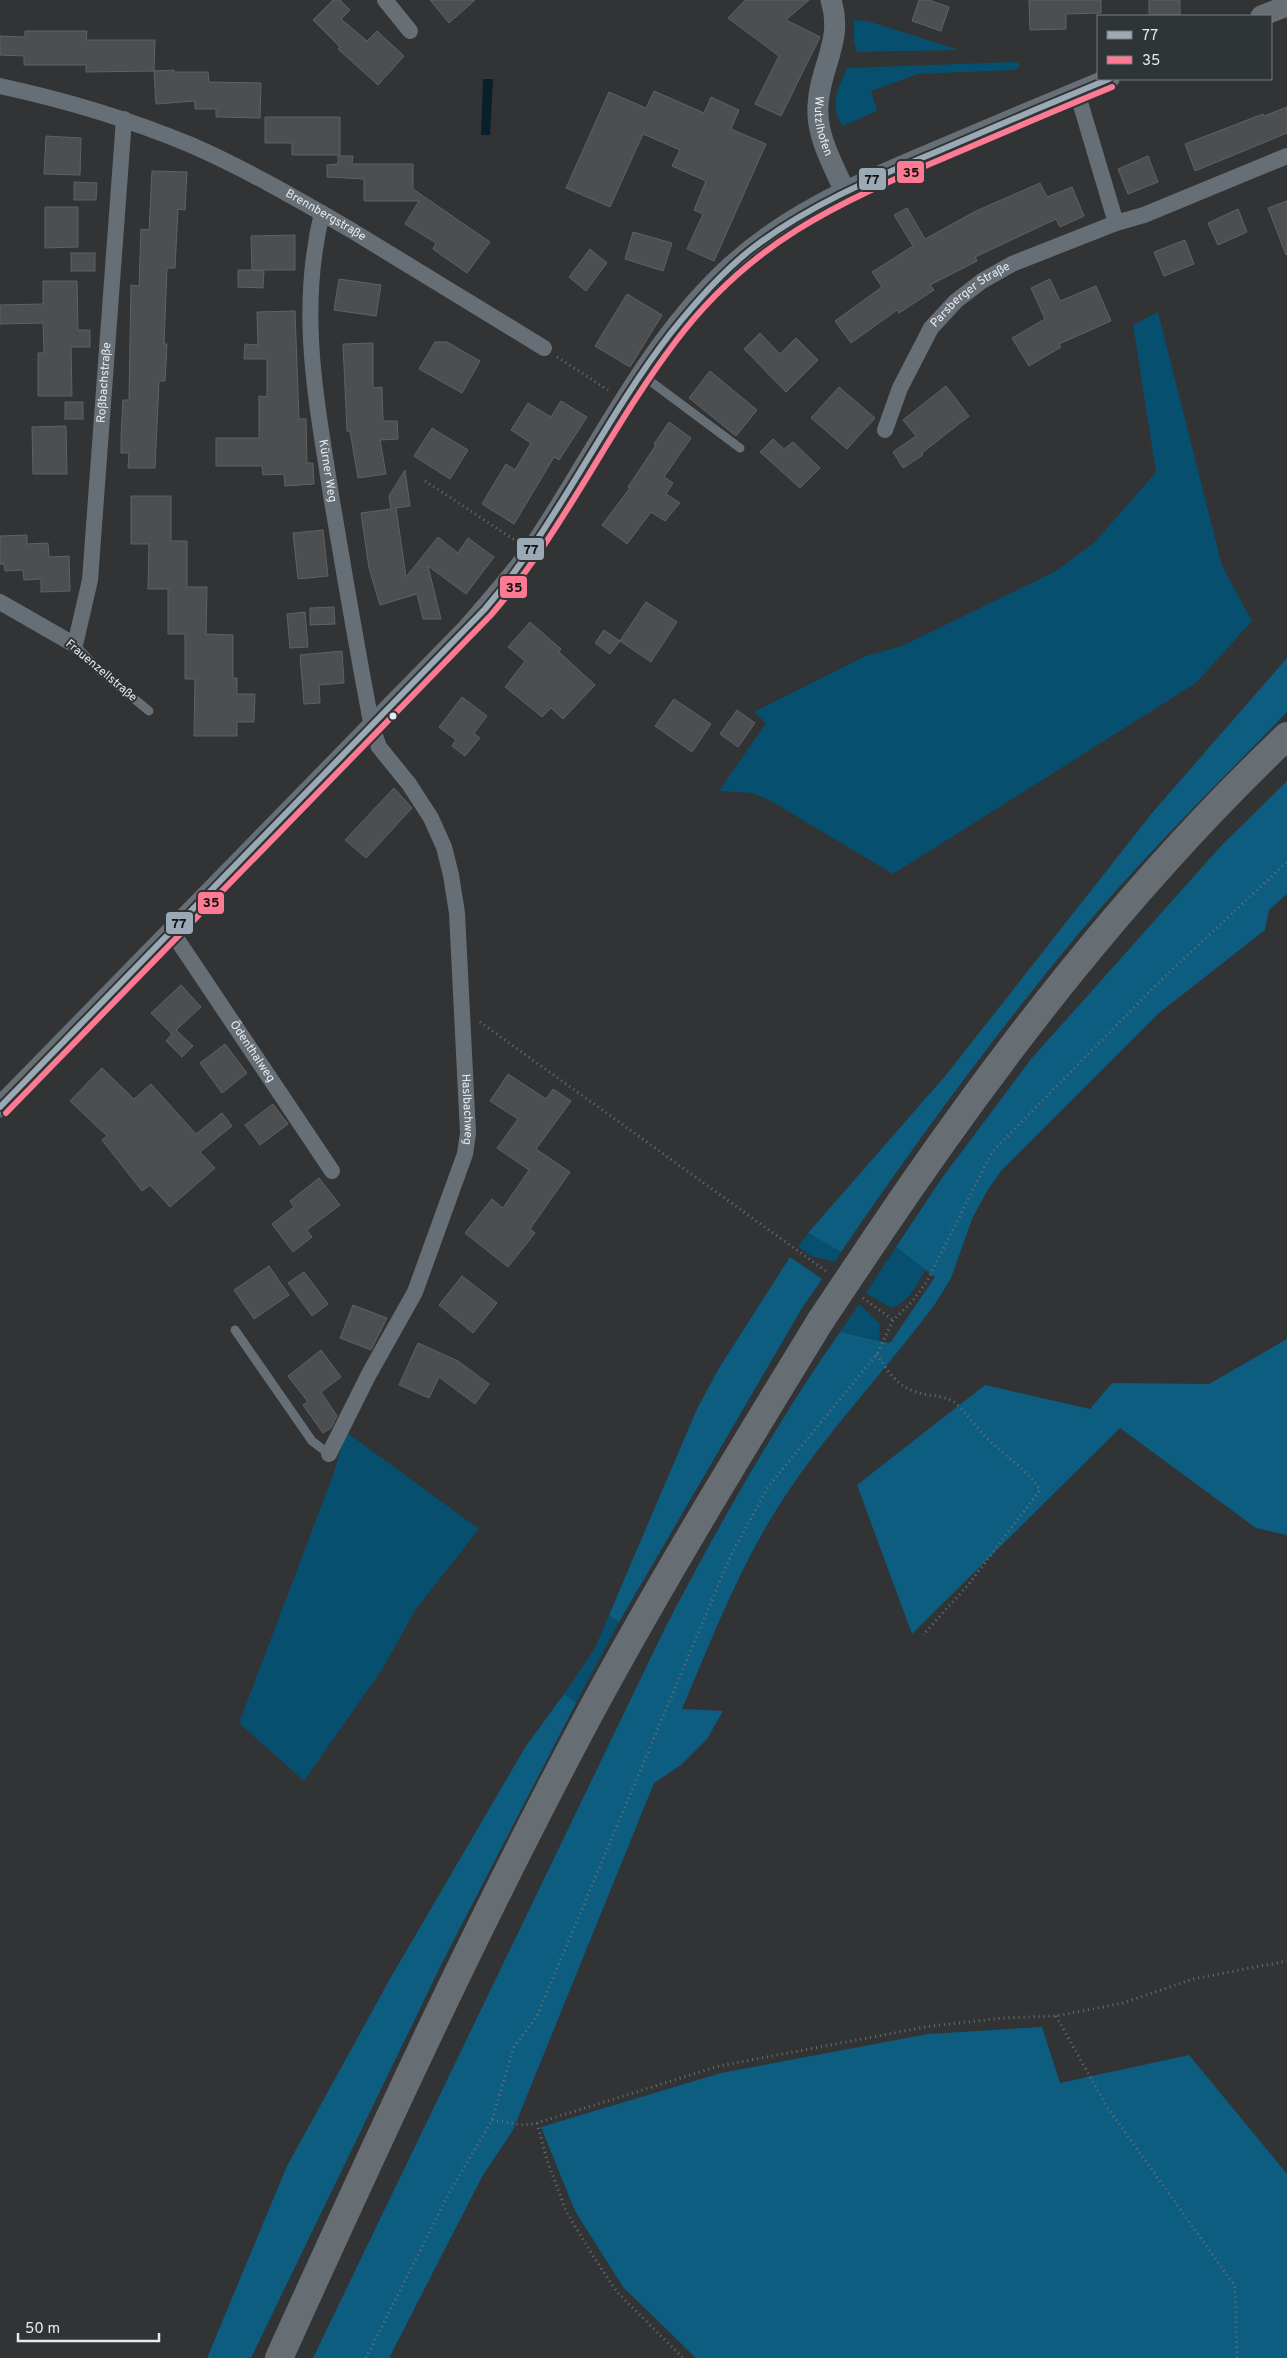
<svg xmlns="http://www.w3.org/2000/svg" width="1287" height="2358" font-family="Overpass,sans-serif">
<rect width="100%" height="100%" fill="#313335"/>
<g fill="#074f6e">
<path d="M854,20L868,21L959,50L857,52L854,42Z"/>
<path d="M1014,62L1019,63L1020,66L1014,70L918,74L871,91L877,111L843,126C828,105 838,89 847,68Z"/>
<path d="M1158,312L1222,566L1252,621L1196,683L893,874L769,800L752,793L719,791L766,723L754,712L866,656L902,646L1056,571L1094,543L1156,472L1133,325Z"/>
<path d="M808,1233L841,1252L835,1262L811,1256L798,1247Z"/>
<path d="M896,1247L926,1269C916,1285 910,1302 891,1308L866,1293Z"/>
<path d="M859,1304L880,1324L879,1340L840,1332Z"/>
<path d="M346,1432L479,1529L416,1609L383,1668L304,1781L239,1723L333,1475Z"/>
<path d="M609,1615L619,1622L576,1703L564,1694L595,1648Z"/>
</g>
<g fill="#0d5d81">
<path d="M1287,658V712C1217,784 1145,855 1080,932C995,1034 916,1142 841,1252L808,1233L946,1075L1152,813Z"/>
<path d="M1287,781V894L1269,910L1265,930L1159,1013L1001,1171L987,1191L972,1219L951,1278L937,1301C886,1371 824,1434 778,1507C738,1570 711,1641 682,1709L723,1711L707,1739L681,1765L654,1783L513,2130L483,2175L389,2358H313L666,1626C719,1525 775,1425 840,1332L890,1343L935,1277L896,1247L942,1178L1031,1059L1222,845Z"/>
<path d="M790,1257L822,1279L802,1308L619,1622L609,1615L697,1409L719,1368Z"/>
<path d="M1287,1339V1535L1256,1528L1120,1428L912,1634L857,1485L985,1385L1090,1409L1112,1383L1209,1384Z"/>
<path d="M564,1694L576,1703L443,1961L251,2358H207L287,2166L391,1977L526,1746Z"/>
<path d="M1042,2027L1060,2083L1189,2055L1287,2174V2358H696L623,2287L575,2211L541,2127L721,2073L928,2034Z"/>
</g>
<path fill="#091f2c" d="M483,79H493L490,135H481Z"/>
<g fill="#4c4e4f" stroke="#5f6163">
<path d="M333,0H340L350,10L341,19L367,41L377,31L404,56L378,85L338,49L340,47L313,20Z"/>
<path d="M430,0H475L449,23Z"/>
<path d="M745,0H809L786,20L820,37L781,116L755,104L779,56L728,18Z"/>
<path d="M919,0H929L949,7L941,31L912,21Z"/>
<path d="M1029,0H1101V13L1066,14V29L1030,30Z"/>
<rect x="1149" y="0" width="31" height="16"/>
<path d="M25,31H87L86,40H155L154,71L86,72V65H24V56L0,55V36L25,37Z"/>
<path d="M174,70V72H208L209,82L261,83L260,118L216,117V109H195V101L156,104L154,71Z"/>
<path d="M654,91L704,113L711,97L739,110L731,129L766,144L714,261L687,249L703,214L694,210L706,181L672,166L680,150L643,134L610,207L566,188L609,92L646,108Z"/>
<path d="M1287,107V133L1195,171L1185,144L1263,114L1264,116Z"/>
<path d="M265,117H340V155H292V143H265Z"/>
<path d="M46,136L81,138L80,175L44,174Z"/>
<path d="M338,156H353L352,164H413V189L490,242L467,273L433,249L436,243L405,224L419,201H364V179L327,177V165L338,164Z"/>
<path d="M1148,156L1158,182L1128,194L1118,169Z"/>
<path d="M152,171L187,172L185,210L178,209L175,268H167L164,344H167L165,381H159L155,468H128L129,453H121V437L123,400H129L131,285L139,286L141,229L149,230Z"/>
<path d="M74,182L97,183L96,200H74Z"/>
<path d="M1040,183L1047,197L1072,187L1084,216L1060,227L1056,219L975,257L977,261L930,285L934,290L899,313L897,310L851,343L835,321L882,287L872,272L913,246L894,215L907,208L925,239L976,211Z"/>
<path d="M1287,201V254L1286,255L1268,208Z"/>
<path d="M45,207H78V247L45,248Z"/>
<path d="M1238,209L1247,232L1218,245L1208,223Z"/>
<path d="M633,232L672,243L663,271L625,259Z"/>
<path d="M295,235V270H253L264,271L263,288L238,287V270H252L251,236Z"/>
<path d="M1185,240L1194,264L1164,276L1154,252Z"/>
<path d="M590,249L607,263L586,291L569,277Z"/>
<rect x="71" y="253" width="24" height="18"/>
<path d="M339,279L381,285L376,316L334,310Z"/>
<path d="M1050,279L1060,301L1096,286L1111,321L1059,344L1061,347L1029,366L1012,338L1045,319L1031,288Z"/>
<path d="M43,281H77L78,330H90V347H71L72,396H38V353H44L43,323L0,324V305L43,304Z"/>
<path d="M627,294L662,315L630,367L595,346Z"/>
<path d="M295,311L299,419H306L307,463H313L314,484L285,486L284,474L263,475L262,466H216V438H259V396L267,397V359H244L245,344L258,345L257,312Z"/>
<path d="M760,333L780,354L796,338L818,360L786,392L744,349Z"/>
<path d="M435,342H447L480,361L462,393L419,369Z"/>
<path d="M373,343V388L382,387L383,421H397L398,439L380,440L386,474L358,478L350,431H347L343,344Z"/>
<path d="M710,371L757,410L736,436L689,398Z"/>
<path d="M946,386L969,416L922,453L923,455L903,468L893,452L916,436L903,420Z"/>
<path d="M839,387L875,418L847,449L811,418Z"/>
<path d="M561,401L587,417L559,460L554,457L514,524L482,504L506,464L515,470L531,443L511,430L528,403L551,417Z"/>
<rect x="65" y="402" width="18" height="17"/>
<path d="M669,422L691,438L664,477L673,483L666,494L680,503L665,521L651,512L627,544L602,525L630,488L628,487L656,445L654,444Z"/>
<path d="M66,426L67,474H33L32,427Z"/>
<path d="M432,428L468,450L450,479L414,456Z"/>
<path d="M773,439L784,449L793,442L820,468L800,488L760,452Z"/>
<path d="M405,470L410,506L396,508L406,577L438,537L458,553L468,538L494,557L466,594L428,566L441,619H423L417,594L380,605L369,568L361,513L391,509L389,496Z"/>
<path d="M131,496H171V541H187V587H207L206,634L233,635V678H237V694H255L254,722H237V736H194L195,679H185V634H168V589H148L149,544H131Z"/>
<path d="M323,530L328,576L298,579L293,533Z"/>
<path d="M27,535V544L48,543L49,557L69,556L70,591L41,592V579L24,580L23,570L5,571L4,564H0V536Z"/>
<path d="M646,602L677,622L651,662L620,641Z"/>
<path d="M334,607L335,624L310,625V608Z"/>
<path d="M305,612L308,647L290,648L287,614Z"/>
<path d="M530,622L561,649L559,652L595,685L563,719L551,708L542,717L505,687L525,661L508,647Z"/>
<path d="M604,630L620,641L610,654L595,643Z"/>
<path d="M342,651L344,683L319,685L320,703L304,704L300,655Z"/>
<path d="M462,697L487,716L474,733L480,738L465,756L452,746L456,740L439,727Z"/>
<path d="M674,699L711,724L692,752L655,726Z"/>
<path d="M737,710L755,723L738,747L720,734Z"/>
<path d="M394,788L412,808L366,858L345,840Z"/>
<path d="M181,985L201,1007L176,1030L193,1046L182,1057L166,1041L172,1034L151,1013Z"/>
<path d="M225,1044L247,1073L222,1093L200,1063Z"/>
<path d="M102,1068L134,1099L151,1084L196,1134L222,1113L232,1126L200,1152L215,1168L170,1207L150,1185L142,1191L102,1140L107,1136L70,1101Z"/>
<path d="M508,1074L546,1099L553,1089L571,1101L536,1149L570,1172L530,1229L535,1233L508,1267L465,1233L492,1199L503,1208L529,1170L497,1148L518,1119L490,1101Z"/>
<path d="M273,1104L288,1124L260,1145L245,1125Z"/>
<path d="M319,1178L340,1205L307,1230L312,1237L293,1252L272,1224L294,1207L290,1201Z"/>
<path d="M269,1266L289,1295L254,1319L234,1290Z"/>
<path d="M304,1272L328,1304L312,1316L288,1283Z"/>
<path d="M462,1276L497,1303L473,1333L439,1305Z"/>
<path d="M353,1305L387,1318L371,1350L340,1338Z"/>
<path d="M418,1343L458,1361L489,1384L475,1404L439,1377L429,1398L399,1385Z"/>
<path d="M321,1350L341,1377L321,1392L337,1416L331,1428L323,1433L303,1405L308,1402L288,1376Z"/>
</g>
<g fill="none" stroke-linecap="round" stroke-linejoin="round">
<g stroke="#696f73" stroke-width="3" stroke-dasharray="1 4" stroke-linecap="butt">
<path d="M557,357L608,390"/>
<path d="M425,481L516,541"/>
<path d="M480,1022L826,1271"/>
<path d="M863,1298L893,1320"/>
<path d="M877,1354C891,1377 901,1391 929,1395C937,1396 947,1397 954,1402C966,1412 975,1426 985,1436C1004,1456 1024,1466 1040,1490L968,1585L923,1635"/>
<path d="M1056,2016L1107,2107L1235,2286L1237,2358"/>
<path d="M492,2120L523,2125L537,2123L719,2066L931,2026L1003,2018L1056,2016L1123,2003L1193,1979L1287,1961"/>
<path d="M537,2123L547,2160L566,2211L593,2256L617,2292L683,2358"/>
<path d="M366,2358L448,2195L492,2120L514,2047L537,2016L731,1555L768,1487L877,1354L893,1320L911,1303L926,1283L992,1152L1159,982L1287,862"/>
</g>
<g stroke="#676f76" stroke-width="9">
<path d="M642,375L740,448"/>
<path d="M75,645L98,669L149,711"/>
<path d="M235,1330L312,1441L329,1454"/>
</g>
<g stroke="#676f76" stroke-width="16">
<path d="M385,0L410,31"/>
<path id="s1" d="M0,86C65,100 129,119 191,145C246,169 299,200 351,230C415,269 480,309 544,348"/>
<path d="M1077,92L1116,223"/>
<path id="s2" d="M322,213C298,312 316,397 331,495C344,572 357,650 372,727L379,747L409,784L431,818L444,847L451,875L457,913L468,1133L465,1154L415,1292L369,1374L329,1454"/>
<path id="s3" d="M885,430L900,388L931,328L956,301L982,281L1012,264L1116,223L1144,215L1287,156"/>
<path id="s4" d="M0,602L75,645L90,580L124,119"/>
<path id="s5" d="M172,932L332,1171"/>
</g>
<g stroke="#676f76" stroke-width="21">
<path id="s6" d="M831,0C844,41 819,68 818,106C816,136 833,164 844,190"/>
<path d="M1261,16L1287,6"/>
<path d="M0,1107L468,628C490,603 513,577 532,550C594,459 644,349 724,273C788,212 860,184 940,150C996,126 1053,102 1109,79"/>
</g>
<g stroke="#666e74" stroke-width="28">
<path d="M878,1235C998,1057 1131,884 1287,736"/>
<path d="M279,2358C378,2140 478,1922 591,1711C663,1578 742,1449 821,1320"/>
</g>
<path stroke="#666e74" stroke-width="28" d="M821,1320L878,1235"/>
<defs>
<path id="bus-1" d="M0,1107L485,609C558,524 602,422 670,334C694,304 719,275 749,251C805,207 871,179 936,152C994,127 1051,103 1109,79"/>
<path id="bus-2" d="M6,1113L491,615C564,531 609,429 676,341C750,243 835,204 944,158C1000,134 1056,110 1112,87"/>
</defs>
<use href="#bus-1" stroke="#2f3437" stroke-width="10"/>
<use href="#bus-2" stroke="#2f3437" stroke-width="10"/>
<use href="#bus-1" stroke="#9ba9b4" stroke-width="6"/>
<use href="#bus-2" stroke="#fe7a93" stroke-width="6"/>
</g>
<circle fill="#e8ebed" stroke="#2f3437" stroke-width="2" cx="393" cy="716" r="4.5"/>
<g text-anchor="middle" dominant-baseline="central" stroke-width="4" stroke-linejoin="round" paint-order="stroke">
<g font-size="12" fill="#e8ebed" stroke="#2f3437">
<text stroke="none"><textPath href="#s6" startOffset="129">Wutzlhofen</textPath></text>
<text stroke="none"><textPath href="#s1" startOffset="352">Brennbergstraße</textPath></text>
<text stroke="none"><textPath href="#s3" startOffset="164">Parsberger Straße</textPath></text>
<text stroke="none"><textPath href="#s4" startOffset="351">Roßbachstraße</textPath></text>
<text stroke="none"><textPath href="#s2" startOffset="260">Kürner Weg</textPath></text>
<text transform="translate(101 671) rotate(40)">Frauenzellstraße</text>
<text stroke="none"><textPath href="#s5" startOffset="144">Ödenthalweg</textPath></text>
<text stroke="none"><textPath href="#s2" startOffset="925">Haslbachweg</textPath></text>
</g>
</g>
<g stroke="#2f3437" stroke-width="2">
<rect x="896" y="160" width="29" height="24" rx="5" fill="#fe7a93"/>
<rect x="858" y="167" width="29" height="24" rx="5" fill="#9ba9b4"/>
<rect x="516" y="537" width="29" height="24" rx="5" fill="#9ba9b4"/>
<rect x="499" y="575" width="29" height="24" rx="5" fill="#fe7a93"/>
<rect x="197" y="891" width="28" height="24" rx="5" fill="#fe7a93"/>
<rect x="165" y="911" width="29" height="24" rx="5" fill="#9ba9b4"/>
</g>
<g font-size="14" text-anchor="middle" font-weight="bold" fill="#111">
<text x="911" y="177">35</text>
<text x="872" y="184">77</text>
<text x="531" y="554">77</text>
<text x="514" y="592">35</text>
<text x="211" y="907">35</text>
<text x="179" y="928">77</text>
</g>
<rect x="1097" y="15" width="175" height="65" fill="#2f3437" stroke="#797d80"/>
<rect x="1107" y="31" width="25" height="8" fill="#9ba9b4" stroke="#797d80"/>
<text x="1142" y="40" font-size="15" fill="#e8ebed">77</text>
<rect x="1107" y="56" width="25" height="8" fill="#fe7a93" stroke="#797d80"/>
<text x="1142" y="65" font-size="15" fill="#e8ebed">35</text>
<path d="M18 2333v8h141v-8" fill="none" stroke="#e8ebed" stroke-width="2.5"/>
<text x="25" y="2333" font-size="15" fill="#e8ebed" stroke="#2f3437" stroke-width="4" paint-order="stroke">50 m</text>
</svg>
